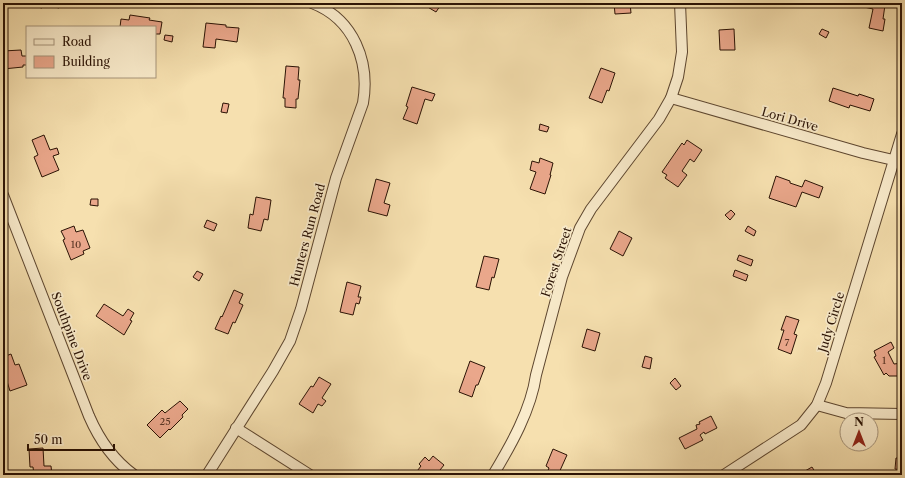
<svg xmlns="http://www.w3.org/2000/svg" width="905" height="478" font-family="'Libre Caslon Text',serif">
<rect width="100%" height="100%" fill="#f6e0af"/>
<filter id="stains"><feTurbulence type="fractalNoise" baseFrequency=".005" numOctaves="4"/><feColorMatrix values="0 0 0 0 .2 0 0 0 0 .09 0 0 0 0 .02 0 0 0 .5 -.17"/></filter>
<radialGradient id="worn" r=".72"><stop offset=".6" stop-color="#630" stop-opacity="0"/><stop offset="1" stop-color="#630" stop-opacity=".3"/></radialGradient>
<g fill="#eaa78b" stroke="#2a1204">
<path d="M19,3H43L42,8Z"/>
<path d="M47,3H60L59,8L47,5Z"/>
<path d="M421,3H442L436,12Z"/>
<path d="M614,3H630L631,13L615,14Z"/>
<path d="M865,3H889L888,6L885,5L883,19H885L883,31L869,28L873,9L864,7Z"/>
<path d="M130,15L150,18L149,20L162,22L160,34H155V27H120L121,19L129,20Z"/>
<path d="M206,23L226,25V27L239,28L237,42L216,39L215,48L203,47Z"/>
<path d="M734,29L735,50H720L719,30Z"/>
<path d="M822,29L829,32L826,38L819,34Z"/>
<path d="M165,35L173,36L172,42L164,40Z"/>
<path d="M21,50L22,56H27V65H23V67L3,69V51Z"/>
<path d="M286,66L299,67L298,80H300L298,99H296V108L285,107V98H283Z"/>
<path d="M601,68L615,73L609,91L607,90L602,103L589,98Z"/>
<path d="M412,87L435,94L432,101L425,99L417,124L403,119L408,107L406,106Z"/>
<path d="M833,88L858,96L859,94L874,99L870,111L850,105L849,108L829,101Z"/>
<path d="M223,103L229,104L227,113L221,112Z"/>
<path d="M540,124L549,127L547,132L539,130Z"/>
<path d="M44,135L50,150L57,148L59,154L53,156L59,170L42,177L34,157L38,155L32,140Z"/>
<path d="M687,140L702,150L694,162L690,159L682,171L687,175L678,187L665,178L667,175L662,172L682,143L684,145Z"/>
<path d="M540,158L553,163L550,175H551L545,194L530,189L536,172L530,170L532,161L539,163Z"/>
<path d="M776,176L790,181V183L802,187L805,180L823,187L819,198L802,192L796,207L769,198Z"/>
<path d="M376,179L390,183L384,203L390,205L387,216L368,211Z"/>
<path d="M256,197L271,200L268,220L264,219L261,231L248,228L250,214L253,215Z"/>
<path d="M91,199H98V206L90,205Z"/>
<path d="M731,210L735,214L730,220L725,215Z"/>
<path d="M207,220L217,224L214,231L204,227Z"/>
<path d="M74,226L76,232L83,230L90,248L83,251L84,254L71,260L63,240L65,239L61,231Z"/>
<path d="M748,226L756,231L754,236L745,231Z"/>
<path d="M619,231L632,238L623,256L610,249Z"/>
<path d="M739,255L753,260L751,266L737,260Z"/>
<path d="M484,256L499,259L494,278L492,277L489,290L476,287Z"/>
<path d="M735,270L748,275L746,281L733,276Z"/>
<path d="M197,271L203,274L199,281L193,277Z"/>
<path d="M347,282L361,286L358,297H361L359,304L356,303L353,315L340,312Z"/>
<path d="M234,290L243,294L239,303L243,305L235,323L233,322L228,334L215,329L221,316L222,317Z"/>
<path d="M104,304L123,316L128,309L134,313L130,320L132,321L124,335L96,316Z"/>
<path d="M786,316L799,320L794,334L797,335L791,354L778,349L784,330H781Z"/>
<path d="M587,329L600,333L595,351L582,347Z"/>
<path d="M891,342L894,348L888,352L894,364L902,363V376H889L886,373L884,375L874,357L876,356L874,351Z"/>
<path d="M11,354L15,365L19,364L27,385L10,391L6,378L3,379V357Z"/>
<path d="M645,356L652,358L650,369L642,367Z"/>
<path d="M470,361L485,367L478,385H476L472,397L459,392Z"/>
<path d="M319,377L331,384L322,398L326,401L322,406L318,404L313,413L299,404L311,386L313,387Z"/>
<path d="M675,378L681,386L676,390L670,383Z"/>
<path d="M180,401L188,409L182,415L183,417L170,430L169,429L160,438L147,425L162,410L165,413Z"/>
<path d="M711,416L717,428L705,434L704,432L700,435L703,440L685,449L679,438L697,429L696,425L700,424L699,422Z"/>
<path d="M43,448L44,466H51L52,475H34L33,467H30L29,449Z"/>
<path d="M553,449L567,455L558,475H542L543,473L546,475L549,468L546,466Z"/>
<path d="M898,455L902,456V470L895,469L896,458H898Z"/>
<path d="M433,456L444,465L436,475H414L421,466L419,464L425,457L429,461Z"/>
<path d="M812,467L817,475H798Z"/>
</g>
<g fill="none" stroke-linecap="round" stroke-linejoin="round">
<defs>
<g id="street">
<path d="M671,98L863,153L902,162"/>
<path d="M3,195L89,416C99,439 113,460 134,475"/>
<path d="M817,405L846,413L902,414"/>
<path d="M236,428L310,475"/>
<path d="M207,475L273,371L290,341L301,309L336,178L363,103C370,62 354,19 312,3"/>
<path d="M493,475C511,445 531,410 536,375L562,277L580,228L591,209L659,119L671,98L678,77L682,52L680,3"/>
<path d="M724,475L801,425L817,405L826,383L902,134"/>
</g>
</defs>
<use href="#street" stroke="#5d462f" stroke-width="12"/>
<use href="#street" stroke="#f9ebcb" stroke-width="10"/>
</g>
<g text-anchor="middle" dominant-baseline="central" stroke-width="3.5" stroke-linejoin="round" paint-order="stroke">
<g font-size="10" fill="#5a3726">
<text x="76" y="244">10</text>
<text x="787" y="342">7</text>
<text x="884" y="360">1</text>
<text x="165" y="421">25</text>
</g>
<g font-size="12" fill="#2a1204" stroke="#f9ebcb">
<text transform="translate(790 119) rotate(16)">Lori Drive</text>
<text transform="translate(307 235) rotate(-75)">Hunters Run Road</text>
<text transform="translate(556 262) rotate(-72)">Forest Street</text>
<text transform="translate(831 322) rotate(-73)">Judy Circle</text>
<text transform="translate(72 336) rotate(69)">Southpine Drive</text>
</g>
</g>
<rect width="905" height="478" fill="none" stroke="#f6e0af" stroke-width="16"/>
<rect x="4" y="4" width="897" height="470" fill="none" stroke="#2a1204" stroke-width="2"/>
<rect x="8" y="8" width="889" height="462" fill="none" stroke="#2a1204"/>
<rect x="26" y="26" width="130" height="52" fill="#f9ebcb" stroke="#a6947b"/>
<rect x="34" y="39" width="20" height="6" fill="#f9ebcb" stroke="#a6947b"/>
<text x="62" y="46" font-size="12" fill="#2a1204">Road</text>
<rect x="34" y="56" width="20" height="12" fill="#eaa78b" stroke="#a6947b"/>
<text x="62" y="66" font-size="12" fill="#2a1204">Building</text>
<g transform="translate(859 432)"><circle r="19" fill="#f9ebcb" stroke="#a6947b"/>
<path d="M0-3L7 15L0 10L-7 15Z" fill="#8f2418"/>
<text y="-6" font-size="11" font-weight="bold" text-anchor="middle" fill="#2a1204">N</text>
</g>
<path d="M28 444v6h86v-6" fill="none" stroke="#2a1204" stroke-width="2"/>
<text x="34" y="444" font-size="12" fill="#2a1204" stroke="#f9ebcb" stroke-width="3" paint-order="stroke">50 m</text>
<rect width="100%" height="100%" filter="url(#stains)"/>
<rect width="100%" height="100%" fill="url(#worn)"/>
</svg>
